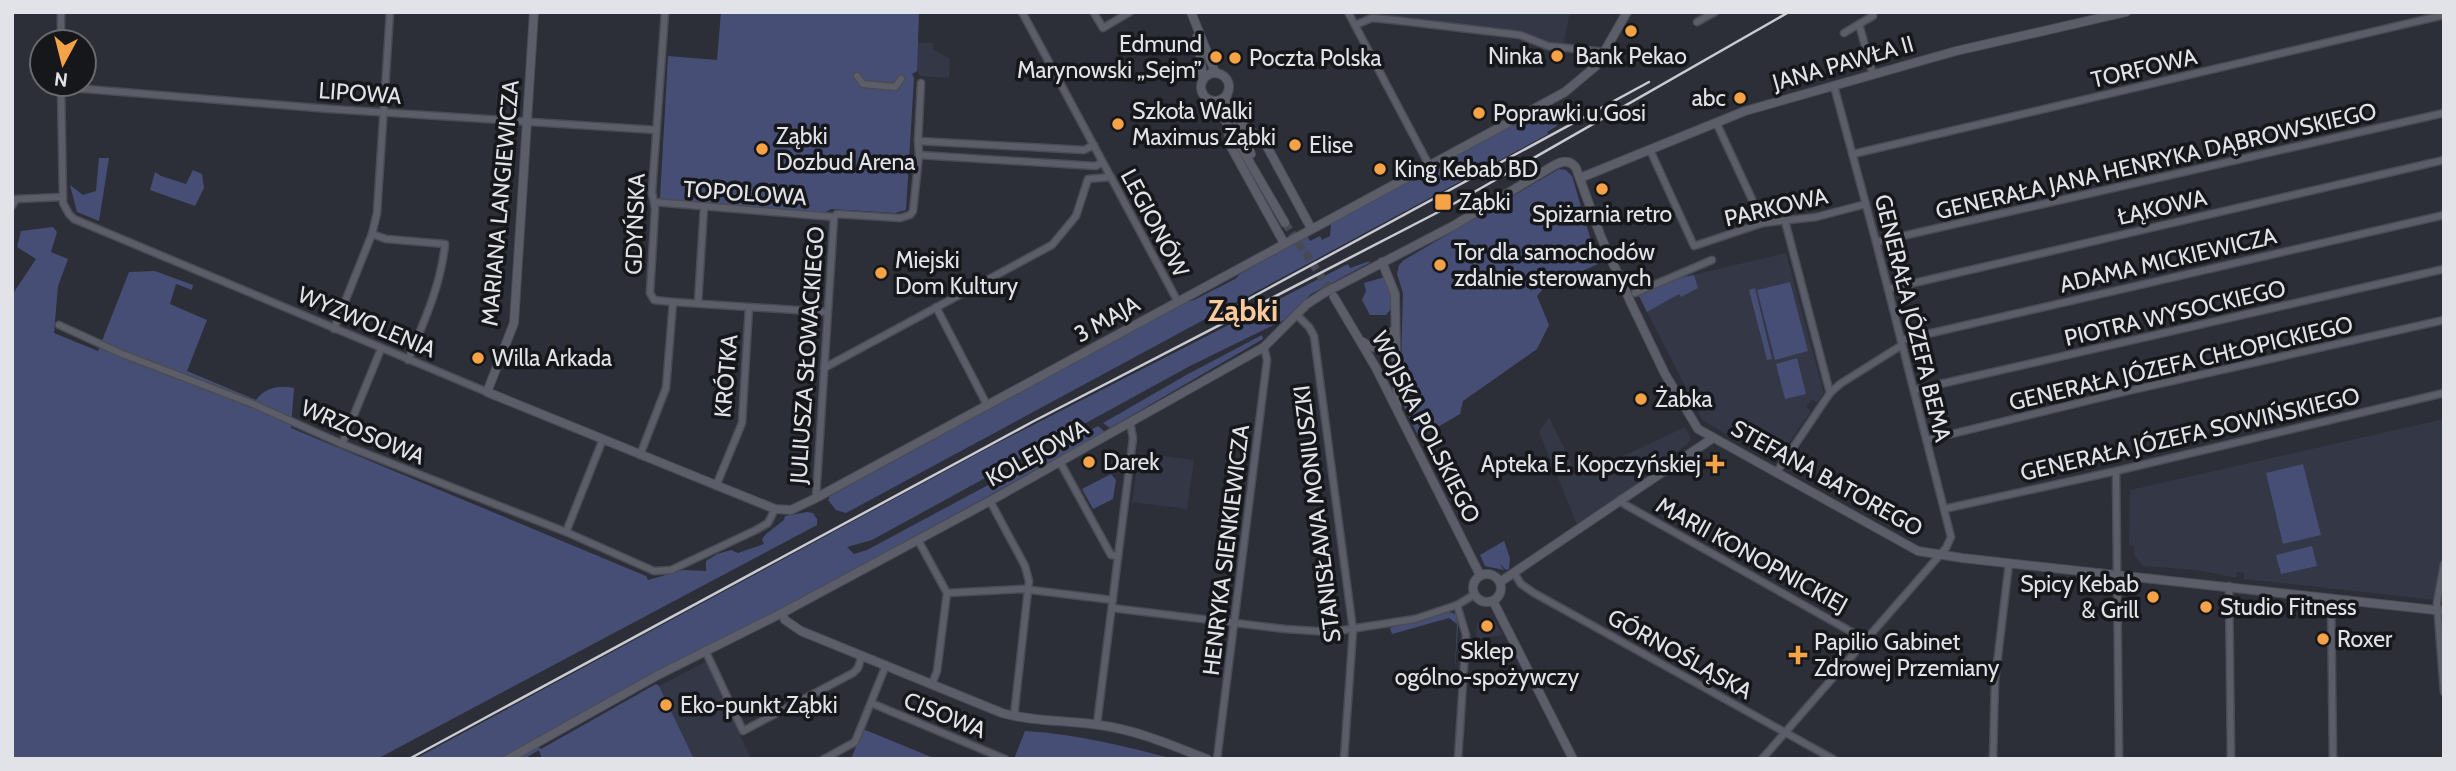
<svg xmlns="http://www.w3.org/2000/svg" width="2456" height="771" font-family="Cabin,sans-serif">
<rect width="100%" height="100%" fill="#2c2f38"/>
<g fill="#333746">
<path d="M1375,12H1570L1563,46L1546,45L1524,35L1372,16Z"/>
<path d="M917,43H933V49L950,59L949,78L920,76L916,68Z"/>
<path d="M1786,253L1824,393L1817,403L1812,399L1806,407L1811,411L1776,461L1703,421L1639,296L1675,279Z"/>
<path d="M1549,417L1578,477L1685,427L1690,436V441L1666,462L1578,527L1539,432Z"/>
<path d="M2444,419V601L2244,579V573L2237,572L2236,578L2197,570L2143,566L2134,555V546L2129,545L2130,490Z"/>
<path d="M1139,453L1194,460L1187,509L1132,502Z"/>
<path d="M1494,619L1503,635L1476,639L1477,621L1480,626Z"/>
<path d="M707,661L750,757L747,759H694L659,686Z"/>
</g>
<g fill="#464e75">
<path d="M721,12H919L917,71L912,74L914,78L906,210L895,213L831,209L824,213L669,203L660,198L668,56L717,60Z"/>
<path d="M1545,113C1553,115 1556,118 1557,126L1547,132L1548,134L846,513L836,510L828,500L830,496L1186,302L1194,300L1235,279L1240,274L1307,236L1310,241L1320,236L1322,240L1330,236L1331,223L1527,117L1532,123L1538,119L1536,115Z"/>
<path d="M99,158H109L99,221L77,212L70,185L83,195L96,191Z"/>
<path d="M1559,169L1566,170L1572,176L1598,264L1544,288L1537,296L1549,325L1537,349L1463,401L1460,414L1419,438L1400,398L1403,293L1397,274L1399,265L1404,260Z"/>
<path d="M193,170L202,174L204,188L195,206L150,190L155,172L161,176L186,184Z"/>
<path d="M53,227L57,232L51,252L68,259L58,286L54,333L98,351L129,272L155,271L193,285L192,290L176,284L170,304L207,320L187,371L256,400C266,387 279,385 294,388L291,428L646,576L648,580L683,570L706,571V561L717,554L731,550L738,553L764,544L762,539L766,534L784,520L785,516L807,512L813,513L817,519V525L377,759H12V295L36,259L17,247L21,231Z"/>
<path d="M1367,262H1371L1311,294L1284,320L1190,366L872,540L847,547L854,554L867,550L1098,426L1105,432L786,607L651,674L500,759H415L990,447L1348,264L1350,268Z"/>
<path d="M1694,275L1698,288L1681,297L1679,294L1647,312L1639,296L1675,279Z"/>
<path d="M1385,277L1391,292V309L1386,315H1370L1362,300L1366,291L1364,283Z"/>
<path d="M1790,282L1808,351L1775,360L1757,290Z"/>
<path d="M1755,288L1772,359L1767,360L1749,290Z"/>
<path d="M1262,335L1263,339L1110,428L1103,423L1188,374Z"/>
<path d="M1797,358L1806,394L1785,399L1776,364Z"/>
<path d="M2303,464L2321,535L2283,544L2266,473Z"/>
<path d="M1111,474L1116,480L1113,499L1093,509L1082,489Z"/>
<path d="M1504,541L1510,558L1509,569L1506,570L1499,563L1504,570L1485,566L1480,555Z"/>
<path d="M2312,546L2317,566L2281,574L2276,555Z"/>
<path d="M1449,612L1456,614L1458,625L1455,670L1457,624L1449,618L1392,634L1390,628Z"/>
<path d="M656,684L659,686L694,759H542L539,750L524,759H515L537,746L541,749Z"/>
<path d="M863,729L936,759H851Z"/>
<path d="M1025,731C1076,734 1124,746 1174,759H1014Z"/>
</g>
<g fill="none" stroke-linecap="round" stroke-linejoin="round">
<path stroke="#474a53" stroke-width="8" stroke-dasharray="8 4" stroke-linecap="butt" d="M1285,223L1333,294"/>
<defs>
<g id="minor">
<path d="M1022,12L1178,302"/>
<path d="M1348,12L1429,165"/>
<path d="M1094,13L1103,28L1130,12"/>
<path d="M1697,22L1715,12"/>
<path d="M1859,24L1873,16"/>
<path d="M1355,25L1372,18L1393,20L1520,35L1548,46L1606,52"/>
<path d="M1844,33L1859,24L1873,75"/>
<path d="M61,42V12"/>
<path d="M857,76L863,84L895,87L901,79"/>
<path d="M61,85L63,203L69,214L74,219L487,392"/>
<path d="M61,87L330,109L656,130"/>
<path d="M1716,122L1763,223"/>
<path d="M918,141L1084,150L1094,145"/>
<path d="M1650,150L1694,246L1763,223L1816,217L1866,204"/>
<path d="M1853,154L2444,15"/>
<path d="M919,155L1096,166L1102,162"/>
<path d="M654,202L834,217"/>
<path d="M12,206L16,199L63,197"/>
<path d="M1785,221L1830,393"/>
<path d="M372,234L386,239L445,244C441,285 424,322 408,360"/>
<path d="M1876,242L2444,113"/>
<path d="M1888,289L2444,160"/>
<path d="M1635,293L1712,260"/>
<path d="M673,302L827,312"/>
<path d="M698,303L704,207"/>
<path d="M936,307L987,405"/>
<path d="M1296,314L1309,327L1314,336L1353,630L1344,759"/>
<path d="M59,325L120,353L253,404L342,444L566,532L654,571L671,570L756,530L768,523L775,509"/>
<path d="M334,329L372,234L377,213L390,12"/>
<path d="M1901,340L2444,215"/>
<path d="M824,368L1052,245L1076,216L1088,179L1111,177"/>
<path d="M1914,390L2444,269"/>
<path d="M1927,440L2128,391L2444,320"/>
<path d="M342,444L381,349"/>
<path d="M640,455L666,388L673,302L654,300L650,293L655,209L652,192L665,12"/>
<path d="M1060,462L1111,555L1118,556"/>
<path d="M2116,471L2119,759"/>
<path d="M1776,473L1830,393L1840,384L1902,345"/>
<path d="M716,486L742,423L749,307"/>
<path d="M816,498L834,217L837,214L900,218L910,215L913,211L919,155L918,141L921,83"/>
<path d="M1621,499L1624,504L1866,640"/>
<path d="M990,501L1025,566L1029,581L1014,716"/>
<path d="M1944,509L2116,471L2444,393"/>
<path d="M566,532L603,439"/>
<path d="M918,540L947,593L937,671L932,684"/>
<path d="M2444,564L2437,603L2444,692"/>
<path d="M1514,573L1521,584L1534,593L1833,759"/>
<path d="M2229,586L2231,759"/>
<path d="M947,593L1023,589L1113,600"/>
<path d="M2331,598L2333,759"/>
<path d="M1457,605L1466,635L1458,759"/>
<path d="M1112,608L1285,629L1331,632L1415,619L1457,605L1474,595"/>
<path d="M705,650L743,731L853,673L858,668L862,655"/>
<path d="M871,703L1005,759"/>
<path d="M1097,724L1133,438L1130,422"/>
<path d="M824,759L855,742L886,665"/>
<path d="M1217,759L1267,360L1264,347"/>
<path d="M1762,759L1946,548L1951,537L1876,242L1834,86"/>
<path d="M1993,759L1995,681L2009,563"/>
</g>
<g id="tertiary">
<path d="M534,12L514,323L487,392L775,509L791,510L816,498L1565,92L1596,66L1627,12"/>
<path d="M1191,12L1215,72"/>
<path d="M1197,37L1203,77"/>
<circle cx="1215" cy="87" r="14"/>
<path d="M1226,96L1251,154"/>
<path d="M1214,101L1285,223"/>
<path d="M1238,121L1264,141L1311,228"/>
<path d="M1227,124L1230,145L1284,243"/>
<path d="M1580,178L1745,111L1956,51L2126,12"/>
<path d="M1382,262L1395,294L1397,407"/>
<path d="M1334,297L1376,368L1480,575"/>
<path d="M1363,342C1377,352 1390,349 1393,331"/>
<circle cx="1487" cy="588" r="14"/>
<path d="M1500,582L1713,438"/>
<path d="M1493,601L1573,759"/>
<path d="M782,613L785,620L801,631L1002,713C1034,722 1067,720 1099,725C1137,730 1171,745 1207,759"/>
<path d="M508,759L658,675L782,613L990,501L1264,347L1307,304L1324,293L1453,226L1553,166C1561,161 1570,159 1576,168L1601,237L1631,303L1665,374L1698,429L1918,551L1962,558L2444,611"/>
</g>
</defs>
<use href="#minor" stroke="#4a4c54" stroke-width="9"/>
<use href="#tertiary" stroke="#4a4c54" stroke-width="10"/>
<use href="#minor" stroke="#5b5e69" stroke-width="6"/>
<use href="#tertiary" stroke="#5b5e69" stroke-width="8"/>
<g stroke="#c9cbd1" stroke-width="2.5">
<path d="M1221,314L1649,82"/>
<path d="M409,759L1034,421L1448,207L1789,12"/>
</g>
</g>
<g fill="#f6a247" stroke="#16171b" stroke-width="2.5">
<circle cx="1631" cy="31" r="7"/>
<circle cx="1557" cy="56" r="7"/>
<circle cx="1216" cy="57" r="7"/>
<circle cx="1235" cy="58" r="7"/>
<circle cx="1740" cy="98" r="7"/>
<circle cx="1479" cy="113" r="7"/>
<circle cx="1118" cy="124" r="7"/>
<circle cx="1295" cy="145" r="7"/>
<circle cx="762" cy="149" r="7"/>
<circle cx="1380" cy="169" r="7"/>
<circle cx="1602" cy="189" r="7"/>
<rect x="1434" y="193" width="18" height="18" rx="3.5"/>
<circle cx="1440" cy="265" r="7"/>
<circle cx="881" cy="273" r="7"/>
<circle cx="478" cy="358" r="7"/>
<circle cx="1641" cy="399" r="7"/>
<circle cx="1089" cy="462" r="7"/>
<path d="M1711.5 453.5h7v7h7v7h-7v7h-7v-7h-7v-7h7z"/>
<circle cx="2153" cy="597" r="7"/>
<circle cx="2206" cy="607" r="7"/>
<circle cx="1487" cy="626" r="7"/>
<circle cx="2323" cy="639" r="7"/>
<path d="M1794.5 644.5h7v7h7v7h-7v7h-7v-7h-7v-7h7z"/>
<circle cx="666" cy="705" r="7"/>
</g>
<g text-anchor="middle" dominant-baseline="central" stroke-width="7" stroke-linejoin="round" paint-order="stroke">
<g font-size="23" fill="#e1e3e9" stroke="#16171b" text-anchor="start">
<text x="1202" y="44" text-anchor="end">Edmund<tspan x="1202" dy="26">Marynowski „Sejm”</tspan></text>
<text x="1543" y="56" text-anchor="end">Ninka</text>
<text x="1631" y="56" text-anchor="middle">Bank Pekao</text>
<text x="1249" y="58">Poczta Polska</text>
<text x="1726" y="98" text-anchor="end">abc</text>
<text x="1132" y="111">Szkoła Walki<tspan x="1132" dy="26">Maximus Ząbki</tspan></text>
<text x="1493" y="113">Poprawki u Gosi</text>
<text x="776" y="136">Ząbki<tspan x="776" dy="26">Dozbud Arena</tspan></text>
<text x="1309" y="145">Elise</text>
<text x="1394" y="169">King Kebab BD</text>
<text x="1459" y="202">Ząbki</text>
<text x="1602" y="214" text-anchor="middle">Spiżarnia retro</text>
<text x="1454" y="252">Tor dla samochodów<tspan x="1454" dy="26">zdalnie sterowanych</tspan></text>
<text x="895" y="260">Miejski<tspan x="895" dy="26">Dom Kultury</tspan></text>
<text x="492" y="358">Willa Arkada</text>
<text x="1655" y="399">Żabka</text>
<text x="1103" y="462">Darek</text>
<text x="1701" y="464" text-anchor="end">Apteka E. Kopczyńskiej</text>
<text x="2139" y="584" text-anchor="end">Spicy Kebab<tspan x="2139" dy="26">&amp; Grill</tspan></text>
<text x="2220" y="607">Studio Fitness</text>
<text x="2337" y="639">Roxer</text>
<text x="1814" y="642">Papilio Gabinet<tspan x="1814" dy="26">Zdrowej Przemiany</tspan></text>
<text x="1487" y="651" text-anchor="middle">Sklep<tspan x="1487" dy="26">ogólno-spożywczy</tspan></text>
<text x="680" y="705">Eko-punkt Ząbki</text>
</g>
<g font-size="23" fill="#e1e3e9" stroke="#16171b">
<text transform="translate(1843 63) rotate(-16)">JANA PAWŁA II</text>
<text transform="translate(2144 68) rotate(-13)">TORFOWA</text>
<text transform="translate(360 93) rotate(4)">LIPOWA</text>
<text transform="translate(2156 161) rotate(-13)">GENERAŁA JANA HENRYKA DĄBROWSKIEGO</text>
<text transform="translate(745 193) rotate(4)">TOPOLOWA</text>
<text transform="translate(500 203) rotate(-85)">MARIANA LANGIEWICZA</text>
<text transform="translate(1776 207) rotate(-13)">PARKOWA</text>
<text transform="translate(2162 207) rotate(-13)">ŁĄKOWA</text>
<text transform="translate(1155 223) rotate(62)">LEGIONÓW</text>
<text transform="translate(635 224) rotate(-88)">GDYŃSKA</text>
<text transform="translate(2168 260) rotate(-13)">ADAMA MICKIEWICZA</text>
<text transform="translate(2175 313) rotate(-13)">PIOTRA WYSOCKIEGO</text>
<text transform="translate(1913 318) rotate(76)">GENERAŁA JÓZEFA BEMA</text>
<text transform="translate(1107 319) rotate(-29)">3 MAJA</text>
<text transform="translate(367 322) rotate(23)">WYZWOLENIA</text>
<text transform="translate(807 355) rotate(-86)">JULIUSZA SŁOWACKIEGO</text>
<text transform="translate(2181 363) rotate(-13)">GENERAŁA JÓZEFA CHŁOPICKIEGO</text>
<text transform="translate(726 376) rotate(-85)">KRÓTKA</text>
<text transform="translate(1426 427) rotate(63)">WOJSKA POLSKIEGO</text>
<text transform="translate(363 432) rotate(23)">WRZOSOWA</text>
<text transform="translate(2190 434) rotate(-13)">GENERAŁA JÓZEFA SOWIŃSKIEGO</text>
<text transform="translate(1037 453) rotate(-29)">KOLEJOWA</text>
<text transform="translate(1827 478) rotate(29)">STEFANA BATOREGO</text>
<text transform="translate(1317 514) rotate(-97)">STANISŁAWA MONIUSZKI</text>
<text transform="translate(1226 550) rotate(-83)">HENRYKA SIENKIEWICZA</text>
<text transform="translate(1752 555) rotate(29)">MARII KONOPNICKIEJ</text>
<text transform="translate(1680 654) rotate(29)">GÓRNOŚLĄSKA</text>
<text transform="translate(945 715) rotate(22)">CISOWA</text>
</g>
<g font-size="30" font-weight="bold" fill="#faca9d" stroke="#16171b">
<text x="1243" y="310">Ząbki</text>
</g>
</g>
<rect width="2456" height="771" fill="none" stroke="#e1e3e9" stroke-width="28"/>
<g transform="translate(63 63) rotate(187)"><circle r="33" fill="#16171b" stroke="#67696d" stroke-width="2"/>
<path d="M0-5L12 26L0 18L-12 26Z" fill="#f6a247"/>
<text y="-10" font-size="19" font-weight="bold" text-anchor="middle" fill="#e1e3e9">N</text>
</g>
</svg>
